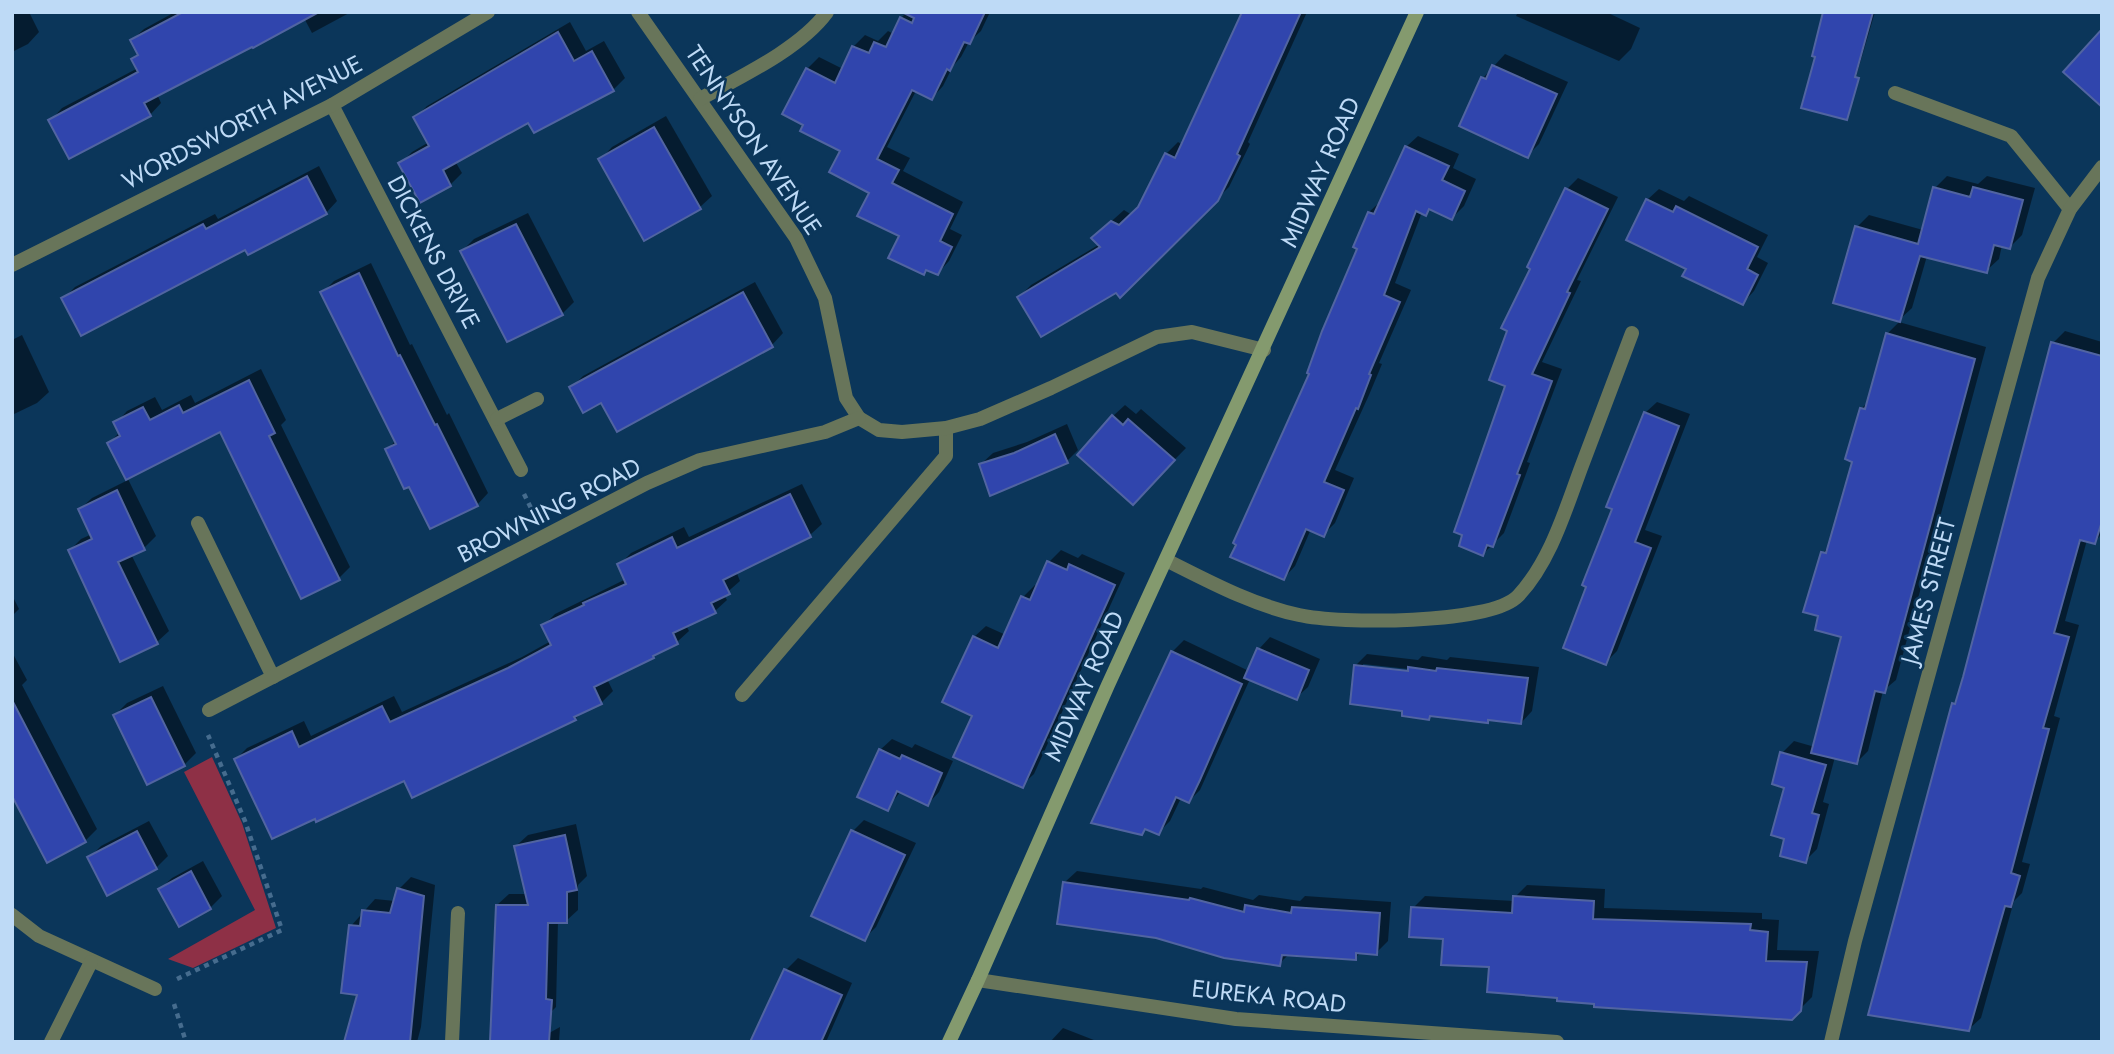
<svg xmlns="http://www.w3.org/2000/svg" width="2114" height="1054" font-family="Jost,sans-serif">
<rect width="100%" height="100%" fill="#0b365a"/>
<path fill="#8e3046" d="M212,757L242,823L276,928L193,968L168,959L255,910L184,772Z"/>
<g fill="#0007" fill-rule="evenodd">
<path d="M12,12H29L39,32L28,44L12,52Z"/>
<path d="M175,12H351L312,33L304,18L157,94L161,103L150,115L51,120L62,108L138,68L133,59L139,53L132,40L144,29Z"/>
<path d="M907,12H990L981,31L969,42L961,57L953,66L943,86L932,98L916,91L887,147L910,158L903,171L963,202L950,229L962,235L949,261L938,273L928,269L924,273L842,150L805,124L807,69L819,57L843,69L853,47L865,35L878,41L888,31L894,34L901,18Z"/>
<path d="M1246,12H1307L1248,142L1250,144L1229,187L1120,295L1116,291L1019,297L1031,285L1100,244L1105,227L1124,210L1132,215L1140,207L1166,154L1178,142L1183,145Z"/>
<path d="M1518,12H1606L1640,28L1631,49L1619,61L1516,16Z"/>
<path d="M1825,12H1875L1848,104L1817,56Z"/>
<path d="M570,22L586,51L604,41L625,78L613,90L535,131L529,121L455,161L462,173L450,185L400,164L412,152L429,142L416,117L427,106Z"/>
<path d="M1505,54L1568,82L1539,144L1527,156L1461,125L1483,78Z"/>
<path d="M666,116L712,196L700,207L645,238L601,159L612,147Z"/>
<path d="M1418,136L1459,154L1453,168L1476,179L1464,206L1452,218L1431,208L1426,214L1422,212L1395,283L1411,290L1379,363L1382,364L1369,395L1335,470L1354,478L1335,523L1323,535L1311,529L1295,566L1284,578L1312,373L1359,248L1369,212L1381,201L1406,147Z"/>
<path d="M319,166L337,201L326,213L246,247L63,299L75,287L215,214L218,219Z"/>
<path d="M1947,176L1978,184L1987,176L2035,188L2022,235L2010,247L2002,245L1999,259L1986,271L1927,256L1912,308L1899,320L1857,227L1869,215L1923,230L1935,188Z"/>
<path d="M1578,178L1618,197L1577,280L1581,281L1542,362L1562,369L1527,462L1530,463L1504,533L1483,554L1507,385L1567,189Z"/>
<path d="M1659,189L1684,201L1689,196L1768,235L1757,257L1768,263L1754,291L1743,303L1647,200Z"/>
<path d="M528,213L574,302L562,314L508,340L462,251L474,239Z"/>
<path d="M371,263L410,345L412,344L447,415L449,413L488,493L477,505L409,485L387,450L396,440L323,292L334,281Z"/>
<path d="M755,282L783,333L772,345L601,400L572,387L583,376Z"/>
<path d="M1899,322L1986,347L1896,680L1883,691L1868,751L1857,762L1835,757L1823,802L1829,804L1817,849L1805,861L1787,838L1786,786L1782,753L1794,741L1815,747L1843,636L1820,615L1823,553L1830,545L1854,461L1861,409L1869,401L1887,334Z"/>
<path d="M2065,331L2102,342V534L2094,542L2087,540L2065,621L2079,625L2054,716L2060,718L2022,862L2030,864L2022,893L2014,901L1981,1018L1969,1029L1953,704L1958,699L2053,343Z"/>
<path d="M22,335L49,392L37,403L12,415V340Z"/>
<path d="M261,369L286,420L281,425L350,567L339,578L221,430L127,477L156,536L144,548L131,554L169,631L157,642L70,550L81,539L92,534L80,509L92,498L128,480L109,443L120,432L116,423L127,411L155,397L162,410L191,395L195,403Z"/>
<path d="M1657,402L1690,414L1645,530L1662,536L1617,651L1605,663L1614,508L1645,413Z"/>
<path d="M1125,405L1136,414L1141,409L1186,448L1133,502L1113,416Z"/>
<path d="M1067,424L1078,450L1067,461L981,464L993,453L1027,442Z"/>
<path d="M802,484L822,524L810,535L736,571L740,581L724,595L727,600L715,611L686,625L689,631L677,642L607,679L613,691L601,703L582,712L575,719L405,779L236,759L247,748L304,721L311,736L394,696L402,712L522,657L551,641L543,626L555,614L626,579L619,565L631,553L684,527L689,537Z"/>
<path d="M1061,550L1078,558L1082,554L1125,573L1034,774L1022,785L975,715L974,637L986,626L1006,635L1023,597L1035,585L1038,587L1049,562Z"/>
<path d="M12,595L19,609L12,616Z"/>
<path d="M1270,637L1320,659L1308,687L1296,698L1250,679L1200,790L1189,801L1181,798L1170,821L1158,833L1147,828L1142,833L1172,652L1184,640L1249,671L1259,649Z"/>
<path d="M12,652L27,680L22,685L97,829L85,841L12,792Z"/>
<path d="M1367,654L1418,660L1422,656L1447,660L1450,657L1539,667L1532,711L1521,723L1490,719L1487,721L1432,715L1429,718L1404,709L1356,665ZM1363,664L1417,670L1416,674L1363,667Z"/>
<path d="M163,686L196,753L184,765L115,715L127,703Z"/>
<path d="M892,739L912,748L915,744L953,761L939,792L928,804L901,791L887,809L880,750Z"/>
<path d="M864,820L916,843L876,927L864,939L853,831Z"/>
<path d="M149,821L168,856L156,868L108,893L89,858L101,846Z"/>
<path d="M576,824L587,876L578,885V910L566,921H558L556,1007L544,1019L497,905L509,894H527L516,846L528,835Z"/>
<path d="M203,861L222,896L210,908L160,889L172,878Z"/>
<path d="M1077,871L1201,889L1203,887L1253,900L1259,895L1300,901L1305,896L1391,902L1388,941L1376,953L1361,952L1355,958L1290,953L1279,964L1065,882Z"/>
<path d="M411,877L435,885L421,1027L417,1042H345L359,994L351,926L375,899L395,901L399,889Z"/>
<path d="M1527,885L1605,889L1604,908L1762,913V919L1779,920L1777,950L1819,951L1812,997L1791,1018L1596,1002L1559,996L1491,965L1445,937L1413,908L1425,896L1514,901L1515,897Z"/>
<path d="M798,958L852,983L826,1042H752L786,970Z"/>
<path d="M560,1027L559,1042H533Z"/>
<path d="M1063,1028L1099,1042H1050Z"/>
</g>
<g fill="#3045ad" stroke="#5164a1" stroke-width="2">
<path d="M183,12H319L253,48L252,47L144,103L151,116L69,159L48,120L138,72L131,59L138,55L130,40Z"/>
<path d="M902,12H985L970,44L964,42L950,71L947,69L932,100L912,90L877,159L899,170L892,183L953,214L940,241L952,247L938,275L926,270L924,275L888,258L899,236L857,216L869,193L829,172L840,151L800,131L803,125L782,114L806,68L835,83L852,46L869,53L874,42L886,47L900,17L912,23L914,18Z"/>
<path d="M1242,12H1301L1237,154L1240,156L1218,201L1120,298L1116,293L1041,337L1017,297L1100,247L1091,238L1111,221L1119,225L1138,207L1165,153L1175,158Z"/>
<path d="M1823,12H1873L1855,77L1859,78L1847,120L1801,108L1815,57L1812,56Z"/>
<path d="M2102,29V107L2063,72Z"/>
<path d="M558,32L574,61L592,51L614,91L534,133L528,123L443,170L451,186L420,203L398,163L429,146L413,117Z"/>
<path d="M1492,65L1557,94L1528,158L1459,126L1481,77L1486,79Z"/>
<path d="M654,127L701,209L644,241L598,159Z"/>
<path d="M1405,146L1449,166L1442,180L1465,191L1452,220L1429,209L1426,216L1416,211L1384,295L1400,302L1369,374L1371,375L1358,409L1356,408L1324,482L1344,490L1324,537L1306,529L1284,580L1230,557L1236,545L1233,543L1309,374L1307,373L1322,331L1357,249L1353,247L1368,212L1374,214Z"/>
<path d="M307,176L327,214L248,255L245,250L81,336L61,298L203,224L206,229Z"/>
<path d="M1933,187L1970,197L1973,187L2023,200L2010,249L1994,245L1987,273L1920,256L1900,322L1833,303L1855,226L1918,244Z"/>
<path d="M1565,188L1608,209L1567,292L1570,293L1532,374L1552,381L1517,474L1520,475L1493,547L1487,545L1483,556L1459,546L1462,535L1454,532L1505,386L1489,380L1507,331L1501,328L1530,269L1527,267Z"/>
<path d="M1646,199L1673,212L1676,206L1758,247L1747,269L1758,275L1743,305L1682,276L1686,269L1626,240Z"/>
<path d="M516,224L563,315L507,342L460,251Z"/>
<path d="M359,273L398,356L400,355L435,425L437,424L478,506L430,529L409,487L404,489L385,449L396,444L320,292Z"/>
<path d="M743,292L773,347L617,432L601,403L583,413L569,387Z"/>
<path d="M1886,333L1975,359L1885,693L1875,691L1857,764L1811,753L1841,637L1815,630L1818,616L1803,612L1821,552L1826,553L1852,462L1845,459L1860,408L1865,409Z"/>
<path d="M2051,342L2102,356V521L2095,544L2080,540L2054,633L2069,637L2043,728L2049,729L2011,873L2020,876L2011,907L2005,906L1969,1031L1868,1015L1952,703L1955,704L1963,677Z"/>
<path d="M249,380L275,433L269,436L340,580L301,599L220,432L126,480L107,443L120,436L113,422L143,407L150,420L179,405L183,413Z"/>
<path d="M1644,412L1679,426L1635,542L1651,548L1606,665L1563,648L1586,587L1582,585L1612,509L1606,507Z"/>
<path d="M1112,415L1123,425L1128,419L1175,460L1133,505L1077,455Z"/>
<path d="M1055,434L1068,463L990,496L979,464L1014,453Z"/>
<path d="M117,490L145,550L118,562L158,644L120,662L68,550L92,539L78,509Z"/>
<path d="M790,494L811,537L723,580L730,594L711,603L716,613L673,633L678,644L653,656L654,658L594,687L602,704L574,717L576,720L412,798L404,781L316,822L315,819L272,839L234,759L292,731L299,747L382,706L390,722L508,668L551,645L541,625L584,605L583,603L626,584L617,564L672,537L677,548Z"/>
<path d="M1047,561L1067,570L1069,564L1115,585L1023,788L953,757L972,716L942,702L973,636L998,648L1021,596L1030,600Z"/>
<path d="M1257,648L1309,670L1297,700L1244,678Z"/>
<path d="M1171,651L1242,684L1200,780L1189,803L1176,797L1159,835L1145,829L1142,835L1091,823Z"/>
<path d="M1354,665L1408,671V667L1436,671L1437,668L1528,678L1521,724L1488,720V723L1430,716L1429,720L1402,716V711L1350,704Z"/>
<path d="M151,697L185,766L147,785L113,715Z"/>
<path d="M12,700L86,842L47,863L12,796Z"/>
<path d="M879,749L900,759L902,755L942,773L928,806L897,791L888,811L857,797Z"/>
<path d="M1780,752L1826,765L1812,813L1819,815L1806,863L1780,856L1784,839L1771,835L1784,788L1772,784Z"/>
<path d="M851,830L905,855L865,941L811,916Z"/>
<path d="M137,831L157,869L107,896L87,857Z"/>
<path d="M565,835L577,890L567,892V923H548L546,999L552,1000L549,1042H490L496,905H528L514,846Z"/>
<path d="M191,871L211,909L179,927L158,889Z"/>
<path d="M1063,882L1189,900L1190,898L1244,912L1245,905L1291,913L1292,907L1380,913L1377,955L1356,953V960L1282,955L1280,966L1224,958L1156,938L1057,924Z"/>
<path d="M397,888L424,896L410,1042H344L357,995L341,993L349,925L360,926L362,910L390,913Z"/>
<path d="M1513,896L1594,901L1593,919L1751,924L1750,930L1768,932L1766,961L1807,962L1801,1011L1792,1020L1594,1007V1004L1557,1001V998L1487,992L1489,967L1441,965L1443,939L1409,937L1411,907L1512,913Z"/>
<path d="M784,969L842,995L821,1042H750Z"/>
</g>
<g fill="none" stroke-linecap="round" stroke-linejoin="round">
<g stroke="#466c8e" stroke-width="4.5" stroke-dasharray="5 5" stroke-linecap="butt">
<path d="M524,494L534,514"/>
<path d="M177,979L282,930L245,821L208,735"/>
<path d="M174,1004L186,1042"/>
</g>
<path stroke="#68755a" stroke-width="14" d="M742,695L946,456V428"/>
<g stroke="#68755a" stroke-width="14">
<path d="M638,12L796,238L825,298L846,398L859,418L879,430L902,432L946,428L980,419L1051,388L1157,337L1192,332L1264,350"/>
<path d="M1895,93L2011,136L2070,209"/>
<path d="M700,99C740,77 800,49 827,12"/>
<path d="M332,105L521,470"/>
<path d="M12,265L332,105L488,12"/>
<path d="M497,419L537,399"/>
<path d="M198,523L273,677"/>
<path d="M1166,560C1208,581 1252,605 1299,615C1338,624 1490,625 1518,596C1550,562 1565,511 1581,468C1598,423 1615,378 1632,333"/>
<path d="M209,710L647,483L700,460L825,432L859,418"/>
<path d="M12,915L39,936L155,989"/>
<path d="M978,980L1236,1019L1557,1042"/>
<path d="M51,1042L91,962"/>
<path d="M452,1042L458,913"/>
<path d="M1831,1042L1855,941L2038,278L2070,209L2102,167"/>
</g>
<path stroke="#849a6e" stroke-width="14" d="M949,1042L978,980L1108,685L1417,12"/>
</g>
<g text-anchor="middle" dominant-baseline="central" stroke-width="5" stroke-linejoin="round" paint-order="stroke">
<g font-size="24" fill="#bedaf6" stroke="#0b365a">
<text transform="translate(242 122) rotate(-27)">WORDSWORTH AVENUE</text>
<text transform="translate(754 140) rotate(56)">TENNYSON AVENUE</text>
<text transform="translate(1320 172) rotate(-66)">MIDWAY ROAD</text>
<text transform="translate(434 252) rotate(62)">DICKENS DRIVE</text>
<text transform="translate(549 510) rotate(-27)">BROWNING ROAD</text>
<text transform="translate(1928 591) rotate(-75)">JAMES STREET</text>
<text transform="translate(1084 686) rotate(-66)">MIDWAY ROAD</text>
<text transform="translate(1269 996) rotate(6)">EUREKA ROAD</text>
</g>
</g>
<rect width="2114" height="1054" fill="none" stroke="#bedaf6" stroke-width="28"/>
</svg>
